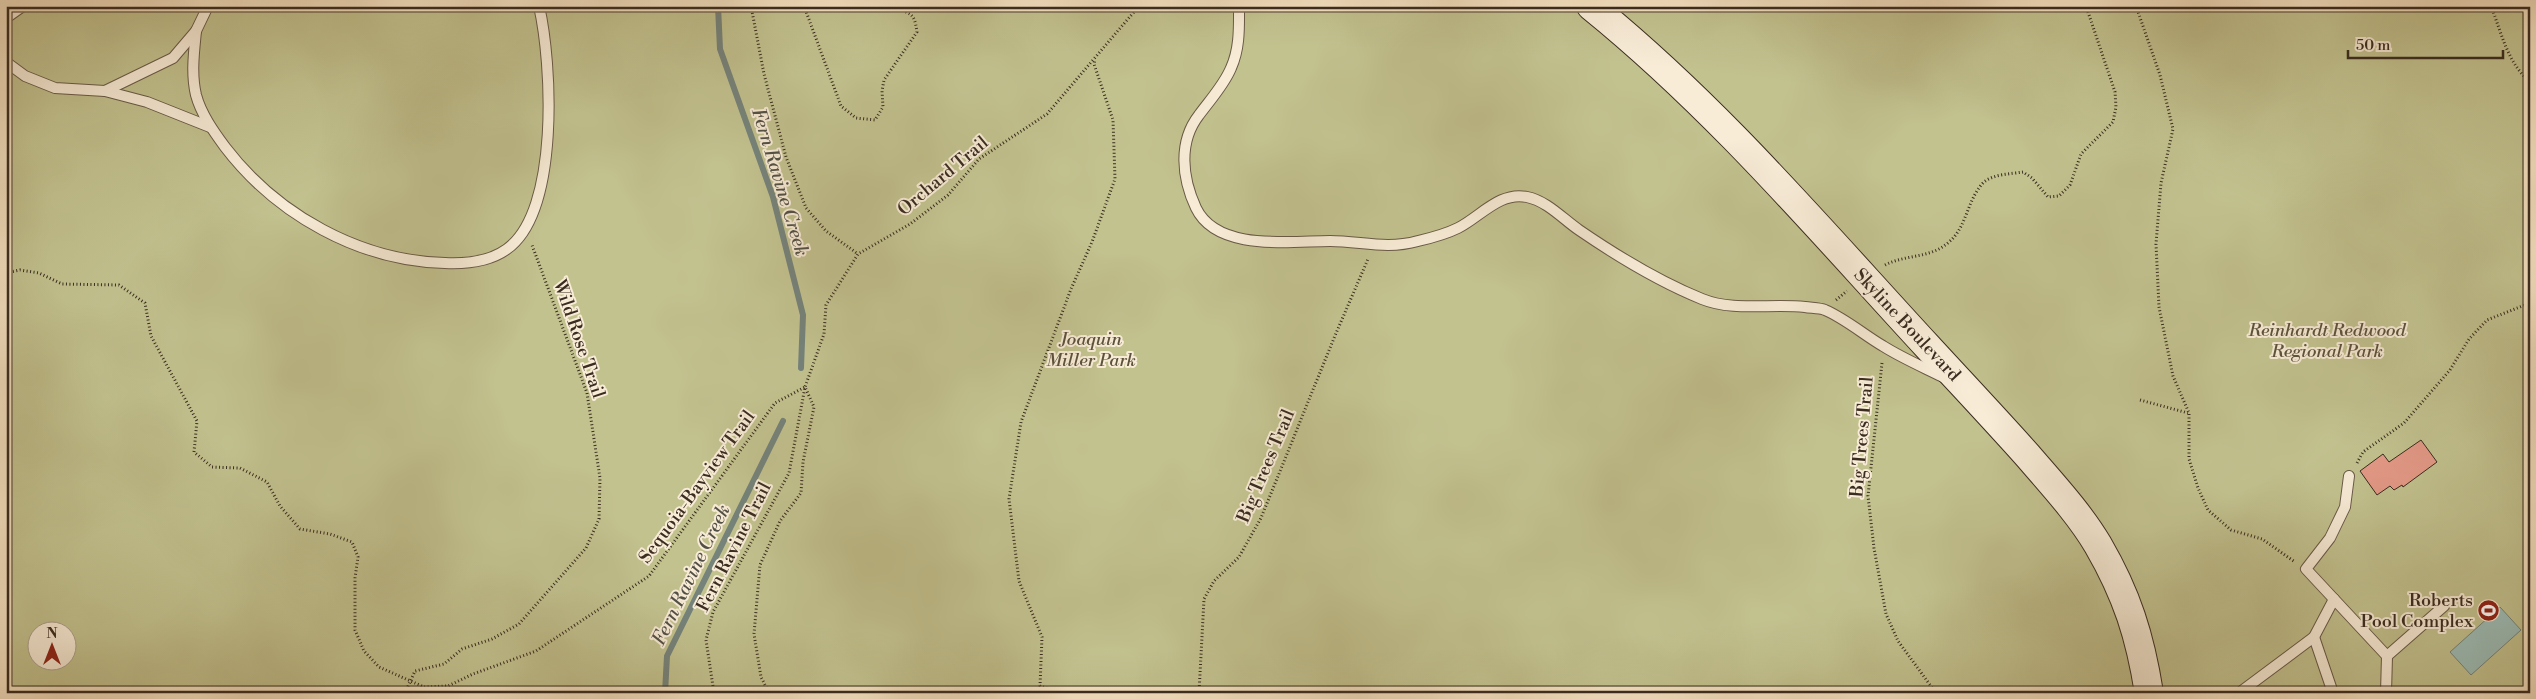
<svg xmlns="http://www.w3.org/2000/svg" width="2536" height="699" font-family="'Libre Bodoni',serif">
<rect width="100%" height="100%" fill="#f5e2c2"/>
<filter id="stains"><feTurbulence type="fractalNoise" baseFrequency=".004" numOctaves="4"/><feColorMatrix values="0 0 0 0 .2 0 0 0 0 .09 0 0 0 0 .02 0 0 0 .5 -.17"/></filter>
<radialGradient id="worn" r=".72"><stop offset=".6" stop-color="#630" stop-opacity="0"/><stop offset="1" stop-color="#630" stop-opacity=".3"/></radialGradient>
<path fill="#c2c28f" stroke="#7e7758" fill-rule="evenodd" d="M6,6H2530V693H6ZM38,632H68V662H38Z"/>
<path fill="#9cbdb7" stroke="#75837b" d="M2500,607L2521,630L2471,675L2450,652Z"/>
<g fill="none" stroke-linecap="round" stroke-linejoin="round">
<g stroke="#75837b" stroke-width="6">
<path d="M718,6L720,49L773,197L803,315L801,368"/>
<path d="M665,693L667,656L783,421"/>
</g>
</g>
<path fill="#e39a87" stroke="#3a2c20" d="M2421,440L2437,462L2403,487L2402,485L2394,490L2390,486L2377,495L2360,471L2383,454L2389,462Z"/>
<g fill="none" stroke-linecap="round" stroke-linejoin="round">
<defs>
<g id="lane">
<path d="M1239,6C1239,27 1240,48 1231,68C1224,85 1210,100 1199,115C1178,142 1182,178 1196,208C1217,252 1291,241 1330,241C1361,241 1386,250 1418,241C1431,238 1446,234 1458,228C1480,217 1500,191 1527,197C1547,201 1563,219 1579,230C1617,256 1660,282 1702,299C1734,312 1771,303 1805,307C1811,308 1820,308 1825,310C1846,319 1864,335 1883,346C1902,358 1923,367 1943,377"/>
<path d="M6,18L23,6"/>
<path d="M196,31C194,52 191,74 196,95C201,114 214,132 225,147C277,215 360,261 445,263C466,264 489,262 507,249C560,211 552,63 539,6"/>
<path d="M6,62L25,76L55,88L105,91L173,58L196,31L208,6"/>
<path d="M105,91L147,102L210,127"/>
<path d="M2349,476L2345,507L2330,538L2306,569L2387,656L2386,693"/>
<path d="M2314,637L2333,693"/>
<path d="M2387,656L2444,606"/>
<path d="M2239,693L2314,637L2334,599"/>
</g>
<path id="secondary" d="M1591,6C1716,107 1819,229 1927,346C1961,383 1995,419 2028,456C2052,484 2079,513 2098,545C2127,595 2140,636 2149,693"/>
</defs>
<use href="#lane" stroke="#695a48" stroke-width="12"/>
<use href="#secondary" stroke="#3a2c20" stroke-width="30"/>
<g stroke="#3a2c20" stroke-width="3" stroke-dasharray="1 2.5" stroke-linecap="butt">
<path d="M751,6L764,74L786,157L806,208L826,231L858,254"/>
<path d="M804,6L841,106L856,118L875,120L883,107L882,91L884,80L917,32C914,10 910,16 895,6"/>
<path d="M2136,6L2160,75L2173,129L2161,183L2156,244L2159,307L2173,376L2189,413V459L2198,488L2208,510L2231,530L2262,539L2295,562"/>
<path d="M2491,6C2502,34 2507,62 2530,82"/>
<path d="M1885,265C1906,254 1930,259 1949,242C1967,227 1967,200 1983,183C1992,174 2011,174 2023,172L2032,178L2048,197L2059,196L2070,185L2081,154L2113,122L2116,107L2115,92L2086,6"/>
<path d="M6,273L20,270L39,273L62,284L119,285L145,303L151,336L197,421L194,452L212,467L240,468L267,482L280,506L300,529L330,534L352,542L358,557L355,578V630L364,651L379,667L424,687L448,686L473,674L536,651L649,576L775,403L805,387L814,407L803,462L801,493L780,521L760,565L754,634L761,677L769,693"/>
<path d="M1836,300L1847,291"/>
<path d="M1882,363L1868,496L1874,548L1886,614L1898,641L1936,693"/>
<path d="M2140,400L2188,413"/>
<path d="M2357,463L2363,452L2404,423L2450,370L2469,339L2487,320L2530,303"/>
<path d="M405,693L415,671L444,664L462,649L492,639L519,624L586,548L599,519L600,478L587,393L532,245"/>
<path d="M714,693L706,640L713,612L789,473L805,387L824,334L826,305L858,254L910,224L948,195L979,159L1047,114L1139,6"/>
<path d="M1064,693L1040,686L1042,637L1019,581L1009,499L1021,422L1071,289L1092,242L1115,179L1113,120L1094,64L1095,59"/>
<path d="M1199,693L1204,599L1214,581L1239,557L1261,518L1334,338L1368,259"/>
</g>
<use href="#lane" stroke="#f8ecd7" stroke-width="10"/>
<use href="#secondary" stroke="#f8ecd7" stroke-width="28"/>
</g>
<defs>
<symbol id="stadium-disc" viewBox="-11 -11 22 22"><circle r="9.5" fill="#8f2418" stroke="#f8ecd7"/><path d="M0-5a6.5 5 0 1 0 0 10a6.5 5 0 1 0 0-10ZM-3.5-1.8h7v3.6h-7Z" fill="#fff"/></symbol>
</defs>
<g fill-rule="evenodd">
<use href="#stadium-disc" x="2476" y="598" width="25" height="25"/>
</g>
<g text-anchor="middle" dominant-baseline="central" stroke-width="4" stroke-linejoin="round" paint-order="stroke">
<g font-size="18" fill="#3a2c20" stroke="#f8ecd7">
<text transform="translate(943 176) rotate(-40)">Orchard Trail</text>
<text transform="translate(1907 325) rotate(47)">Skyline Boulevard</text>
<text transform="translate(579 339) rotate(71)">Wild Rose Trail</text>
<text transform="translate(1862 437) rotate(-85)">Big Trees Trail</text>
<text transform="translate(1266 466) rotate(-67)">Big Trees Trail</text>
<text transform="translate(697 487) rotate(-54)">Sequoia-Bayview Trail</text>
<text transform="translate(734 547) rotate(-63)">Fern Ravine Trail</text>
</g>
<g font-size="18" font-style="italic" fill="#5c523c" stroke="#f8ecd7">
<text x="2327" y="330">Reinhardt Redwood<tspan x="2327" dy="21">Regional Park</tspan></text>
<text x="1091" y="339">Joaquin<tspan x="1091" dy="21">Miller Park</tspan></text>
</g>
<g font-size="18" fill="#3a2c20" stroke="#f8ecd7" text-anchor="end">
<text x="2473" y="600">Roberts<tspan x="2473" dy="21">Pool Complex</tspan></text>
</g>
<g font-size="19" font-style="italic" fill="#525046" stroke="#f8ecd7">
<text transform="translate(780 182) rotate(73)">Fern Ravine Creek</text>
<text transform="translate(691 575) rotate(-64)">Fern Ravine Creek</text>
</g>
</g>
<rect width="2536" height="699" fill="none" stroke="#f5e2c2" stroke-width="25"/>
<rect x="8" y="8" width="2521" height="684" fill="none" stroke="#3a2c20" stroke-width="2.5"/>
<rect x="12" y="12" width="2511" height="674" fill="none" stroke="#3a2c20"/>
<g transform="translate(52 646)"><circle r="24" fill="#f8ecd7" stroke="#ac9f8e"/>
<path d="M0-4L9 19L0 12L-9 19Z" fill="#8f2418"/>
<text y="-8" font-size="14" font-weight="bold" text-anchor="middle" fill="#3a2c20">N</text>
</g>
<path d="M2348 50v8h155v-8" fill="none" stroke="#3a2c20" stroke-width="2.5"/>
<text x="2356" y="50" font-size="15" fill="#3a2c20" stroke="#f8ecd7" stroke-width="4" paint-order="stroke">50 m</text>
<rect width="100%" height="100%" filter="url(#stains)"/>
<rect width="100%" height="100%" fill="url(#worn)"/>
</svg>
